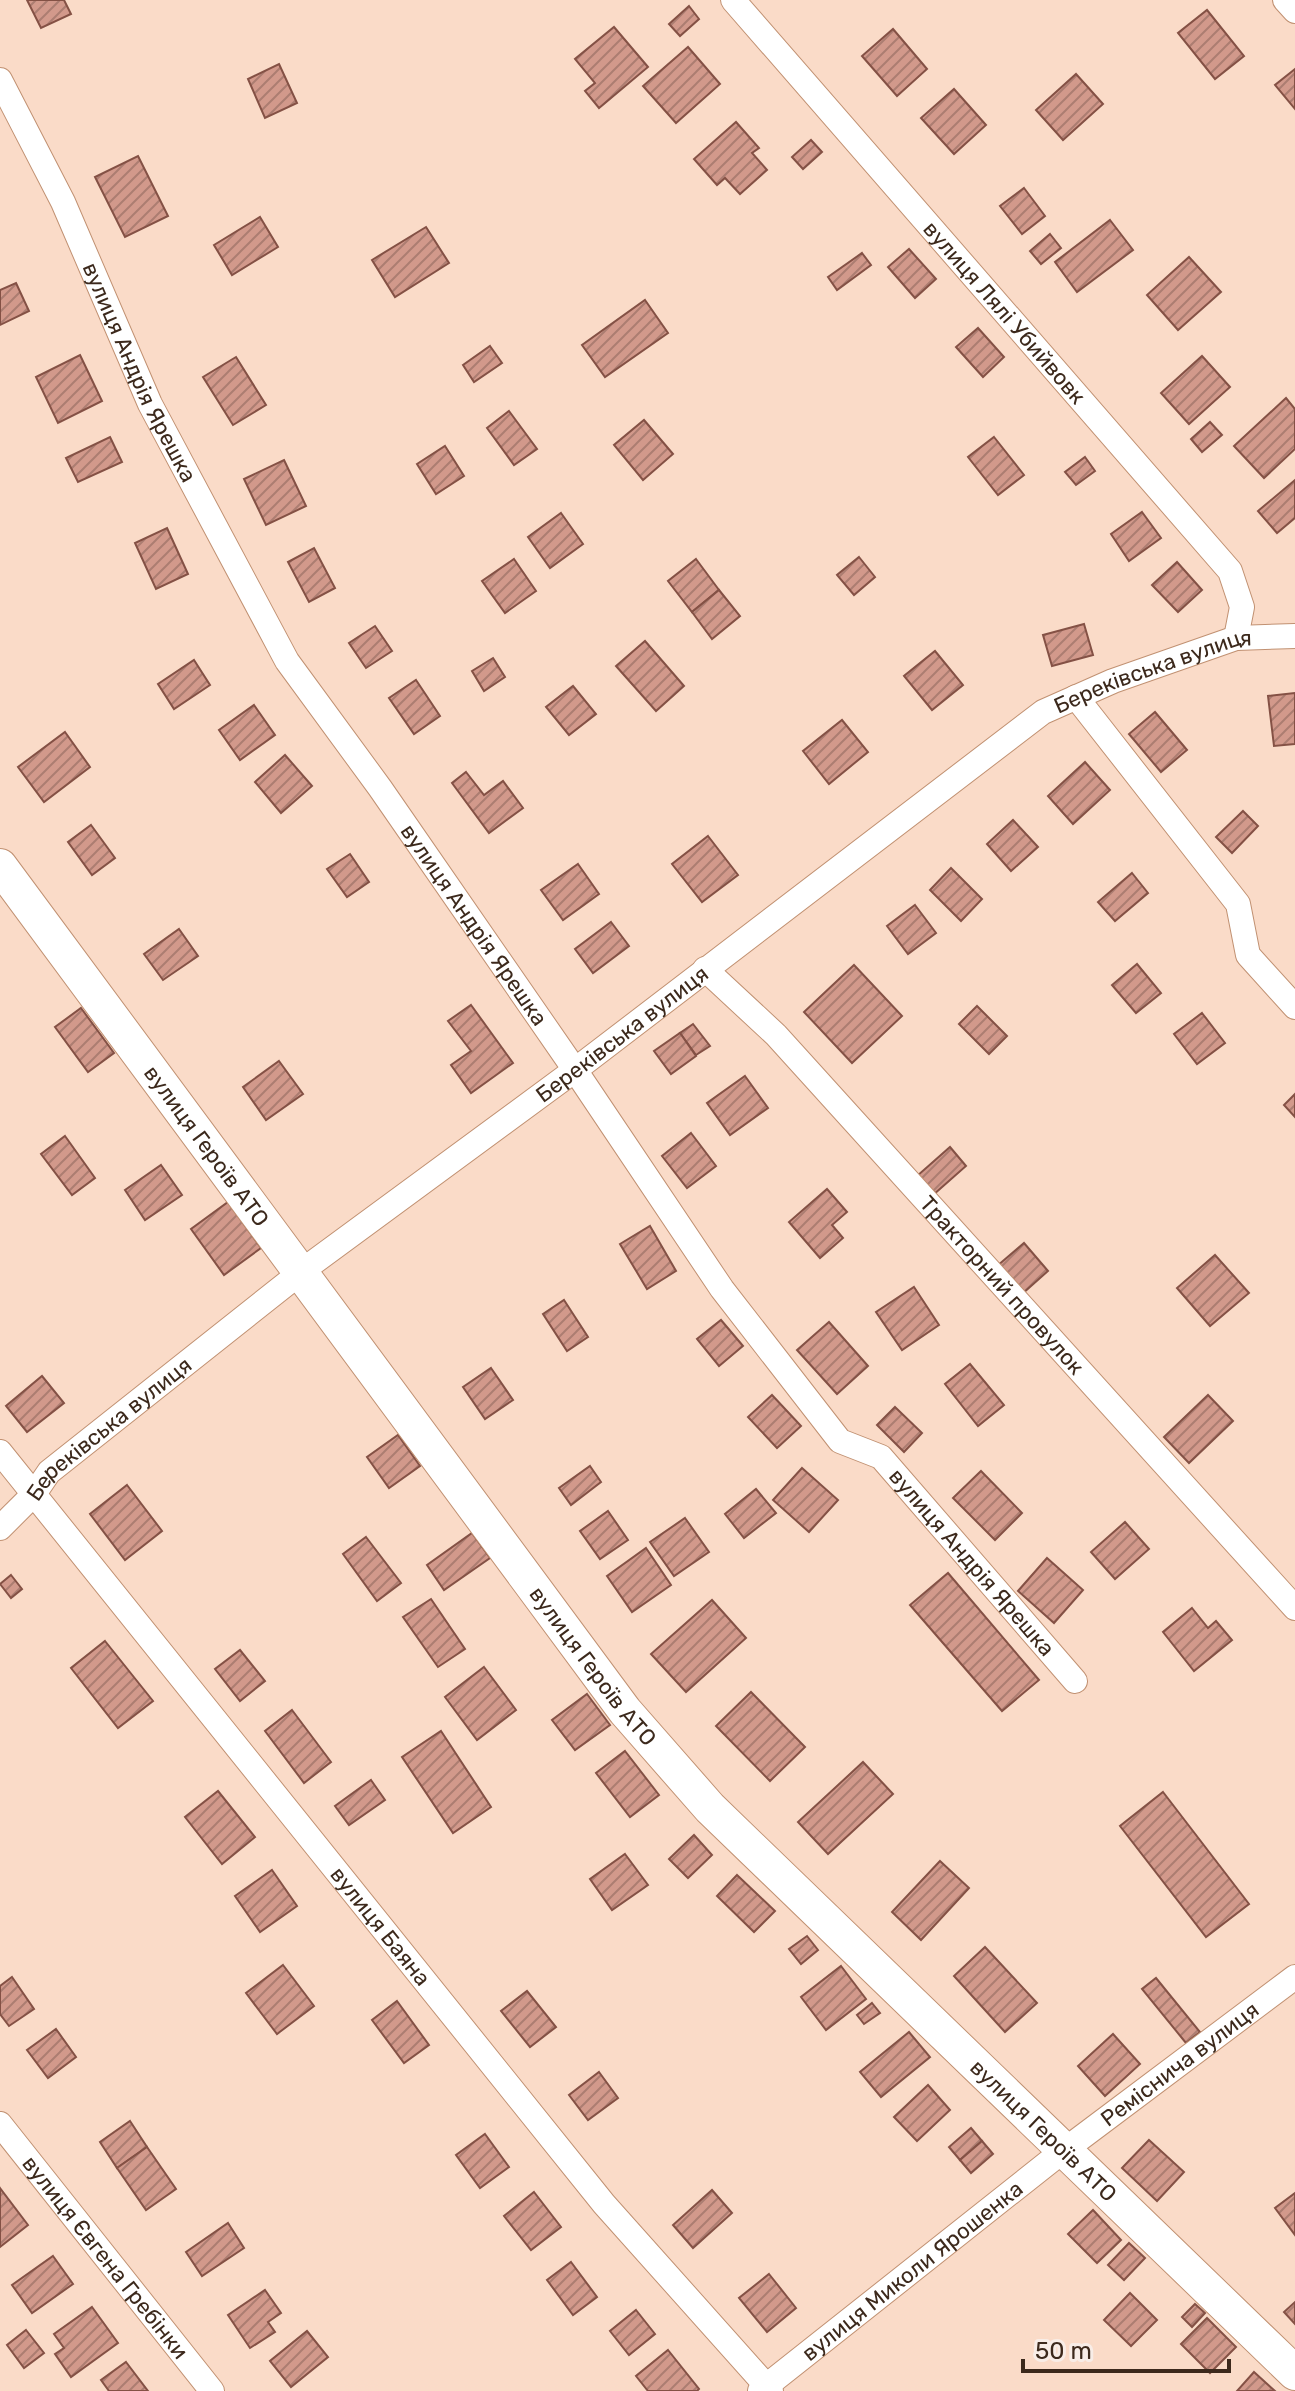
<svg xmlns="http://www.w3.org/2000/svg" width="1295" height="2391" font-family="Rubik,sans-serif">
<defs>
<pattern id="building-hatch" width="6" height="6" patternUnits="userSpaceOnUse" patternTransform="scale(2)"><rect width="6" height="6" fill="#d2998b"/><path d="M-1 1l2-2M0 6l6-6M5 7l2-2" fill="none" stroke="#ac7d71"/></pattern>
</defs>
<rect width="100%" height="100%" fill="#fadbc8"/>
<g fill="url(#building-hatch)" stroke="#845145" stroke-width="2">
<path d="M27,0H64L71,14L41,28Z"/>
<path d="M689,6L699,19L680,36L669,24Z"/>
<path d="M1207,10L1244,56L1215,79L1178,33Z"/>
<path d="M614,27L648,67L599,108L585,91L595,83L575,59Z"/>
<path d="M893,29L927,69L897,96L862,56Z"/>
<path d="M688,47L720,84L676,123L643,86Z"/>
<path d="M279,64L297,103L265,118L248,79Z"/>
<path d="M1295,69V109L1275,85Z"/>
<path d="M1076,74L1103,104L1063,140L1036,110Z"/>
<path d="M954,89L986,125L954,154L921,118Z"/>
<path d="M736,122L759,148L752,153L767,170L740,194L725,178L717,185L694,159Z"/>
<path d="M811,140L822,152L803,169L792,157Z"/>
<path d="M138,156L168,216L125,237L95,177Z"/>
<path d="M1024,188L1045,216L1022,234L1000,206Z"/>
<path d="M260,217L278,247L232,275L214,245Z"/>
<path d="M1110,220L1133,250L1077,292L1055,262Z"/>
<path d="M426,227L449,263L395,297L372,260Z"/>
<path d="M1050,234L1061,248L1041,264L1030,251Z"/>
<path d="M909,249L936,279L915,298L888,267Z"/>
<path d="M862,253L871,265L837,290L828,277Z"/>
<path d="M1189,257L1221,292L1178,330L1147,295Z"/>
<path d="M16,283L29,311L0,325V290Z"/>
<path d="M645,300L668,333L605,377L582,345Z"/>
<path d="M978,328L1004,357L983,377L956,347Z"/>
<path d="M490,346L502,363L474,382L463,365Z"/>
<path d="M80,355L102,401L58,423L36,377Z"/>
<path d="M1202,356L1230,387L1189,424L1161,393Z"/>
<path d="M236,357L266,405L233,425L203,377Z"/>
<path d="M1286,398L1295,409V449L1264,478L1234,446Z"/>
<path d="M509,411L537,449L514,465L487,428Z"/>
<path d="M644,420L673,454L643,480L614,445Z"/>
<path d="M1210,422L1222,435L1202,452L1191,439Z"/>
<path d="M110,437L122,462L78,482L66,458Z"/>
<path d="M994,437L1024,475L998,495L968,457Z"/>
<path d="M445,446L464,476L436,494L417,464Z"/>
<path d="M1085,457L1095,471L1076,485L1065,472Z"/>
<path d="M284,460L306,506L266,525L244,479Z"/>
<path d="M1295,480V518L1277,533L1258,511Z"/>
<path d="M1142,512L1161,538L1129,561L1111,534Z"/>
<path d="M561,513L583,544L550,568L528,537Z"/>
<path d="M167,528L188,574L156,589L135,543Z"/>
<path d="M314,548L335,588L309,602L288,562Z"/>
<path d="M859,557L875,577L854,595L837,575Z"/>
<path d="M514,559L536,591L505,613L482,581Z"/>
<path d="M696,559L719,590L692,612L668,581Z"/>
<path d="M1177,562L1202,590L1178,612L1152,585Z"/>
<path d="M719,590L740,616L712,639L692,612Z"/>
<path d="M1084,624L1093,655L1052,666L1043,635Z"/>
<path d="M375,626L392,651L366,668L349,643Z"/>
<path d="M645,641L684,686L656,711L616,666Z"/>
<path d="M935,651L963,685L932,710L904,676Z"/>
<path d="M493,658L505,677L484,691L472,671Z"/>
<path d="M194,660L210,685L174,709L158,684Z"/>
<path d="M416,680L440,716L414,734L389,698Z"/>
<path d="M573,686L596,714L569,735L546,707Z"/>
<path d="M1295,693V744L1274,746L1268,696Z"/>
<path d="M254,705L275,735L240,760L219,730Z"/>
<path d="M1155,712L1187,750L1161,772L1129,734Z"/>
<path d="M842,720L868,752L829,784L803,751Z"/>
<path d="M65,732L90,767L44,802L18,767Z"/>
<path d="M285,755L312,786L281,813L255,782Z"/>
<path d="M1085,762L1110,790L1073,824L1048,796Z"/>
<path d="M466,772L484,795L503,781L523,808L489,833L452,783Z"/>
<path d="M1243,811L1258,826L1232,853L1216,837Z"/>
<path d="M1013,820L1038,847L1011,871L987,844Z"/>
<path d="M91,825L115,858L92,875L68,842Z"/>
<path d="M708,836L738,875L702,902L672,864Z"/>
<path d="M350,854L369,882L347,897L327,869Z"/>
<path d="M578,864L599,894L563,920L541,890Z"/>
<path d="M951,868L982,899L961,921L930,890Z"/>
<path d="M1132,873L1148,893L1115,921L1098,902Z"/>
<path d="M915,905L936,933L908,954L887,926Z"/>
<path d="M611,922L629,946L593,973L575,949Z"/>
<path d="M179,929L198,956L163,980L144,954Z"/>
<path d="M1137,964L1161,993L1136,1013L1112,985Z"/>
<path d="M854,965L902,1016L852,1063L804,1012Z"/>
<path d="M471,1005L513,1063L471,1093L451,1065L471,1051L448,1021Z"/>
<path d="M977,1006L1007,1036L989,1054L959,1024Z"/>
<path d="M81,1008L114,1053L88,1072L55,1027Z"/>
<path d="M1202,1013L1225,1043L1197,1064L1174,1034Z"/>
<path d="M693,1024L710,1046L696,1055L680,1033Z"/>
<path d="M680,1033L696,1056L671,1074L654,1051Z"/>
<path d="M279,1061L303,1094L266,1120L243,1087Z"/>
<path d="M745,1076L768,1108L730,1135L707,1103Z"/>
<path d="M1295,1094V1117L1284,1105Z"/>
<path d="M691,1133L716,1166L687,1188L662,1156Z"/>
<path d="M65,1136L95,1178L72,1195L41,1154Z"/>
<path d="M950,1147L966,1166L933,1195L917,1176Z"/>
<path d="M161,1165L182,1195L145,1220L125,1190Z"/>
<path d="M827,1189L847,1212L832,1225L843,1238L820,1258L789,1222Z"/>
<path d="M228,1202L261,1248L224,1275L191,1229Z"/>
<path d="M650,1226L676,1271L647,1289L620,1244Z"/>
<path d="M1024,1243L1048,1271L1022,1294L997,1266Z"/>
<path d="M1215,1255L1249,1293L1210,1326L1177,1288Z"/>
<path d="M914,1287L939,1325L902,1350L876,1312Z"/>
<path d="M564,1300L588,1337L567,1351L543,1314Z"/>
<path d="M721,1320L743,1346L719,1366L697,1339Z"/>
<path d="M829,1322L868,1366L837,1394L797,1350Z"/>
<path d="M970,1364L1004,1405L978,1426L945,1384Z"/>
<path d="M491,1368L513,1400L485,1419L463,1387Z"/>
<path d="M42,1376L64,1403L27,1432L6,1406Z"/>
<path d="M772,1395L801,1426L777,1448L748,1417Z"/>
<path d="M1208,1395L1233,1421L1189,1463L1164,1437Z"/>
<path d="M895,1407L922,1433L904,1452L877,1425Z"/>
<path d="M398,1435L420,1466L389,1488L367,1457Z"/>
<path d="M590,1466L601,1482L571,1505L559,1488Z"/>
<path d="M802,1468L838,1500L809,1532L773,1500Z"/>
<path d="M981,1471L1022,1513L995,1540L953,1498Z"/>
<path d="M127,1485L162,1531L125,1560L90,1514Z"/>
<path d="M756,1489L776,1513L744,1538L725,1514Z"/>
<path d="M608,1511L628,1540L600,1559L580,1531Z"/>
<path d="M685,1518L709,1552L674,1576L650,1542Z"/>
<path d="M1125,1522L1149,1549L1115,1579L1091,1552Z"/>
<path d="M472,1533L490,1558L444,1590L427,1565Z"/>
<path d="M366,1537L401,1583L377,1601L343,1554Z"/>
<path d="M646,1548L671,1585L632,1612L607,1576Z"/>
<path d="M1047,1558L1083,1590L1054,1623L1018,1591Z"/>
<path d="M948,1573L1039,1680L1002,1711L910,1605Z"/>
<path d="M11,1575L22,1589L11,1598L0,1584Z"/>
<path d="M431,1599L465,1649L438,1667L403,1617Z"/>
<path d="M712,1600L746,1638L686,1692L651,1654Z"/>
<path d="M1192,1608L1208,1628L1216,1621L1232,1640L1194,1671L1163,1632Z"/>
<path d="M105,1641L153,1701L118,1728L71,1668Z"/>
<path d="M240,1650L265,1681L240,1701L215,1669Z"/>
<path d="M484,1667L516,1710L477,1740L445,1697Z"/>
<path d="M751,1692L805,1747L770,1781L716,1726Z"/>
<path d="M587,1694L610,1725L575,1750L552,1720Z"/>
<path d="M292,1710L331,1762L304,1783L265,1731Z"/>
<path d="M441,1731L491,1807L453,1833L402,1757Z"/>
<path d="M625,1751L659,1795L630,1817L596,1773Z"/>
<path d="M863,1762L893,1794L828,1854L798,1822Z"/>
<path d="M371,1780L385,1800L349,1825L335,1806Z"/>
<path d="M218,1791L255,1837L222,1864L185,1817Z"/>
<path d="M1163,1792L1249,1904L1206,1937L1120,1826Z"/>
<path d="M694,1835L712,1855L688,1878L669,1859Z"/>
<path d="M625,1854L648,1885L612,1910L590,1879Z"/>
<path d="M940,1861L969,1888L921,1940L892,1912Z"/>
<path d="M272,1870L297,1906L260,1932L235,1896Z"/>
<path d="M737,1875L775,1911L754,1932L717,1896Z"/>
<path d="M807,1936L818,1950L801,1964L789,1949Z"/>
<path d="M985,1947L1037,2003L1005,2032L954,1976Z"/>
<path d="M283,1965L314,2006L277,2034L246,1993Z"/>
<path d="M841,1966L866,1999L826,2030L801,1997Z"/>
<path d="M12,1977L34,2009L9,2026L0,2014V1986Z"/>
<path d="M1156,1978L1200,2032L1186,2043L1142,1989Z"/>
<path d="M527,1991L556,2027L530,2047L501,2011Z"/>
<path d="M397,2001L429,2045L404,2063L372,2020Z"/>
<path d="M872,2003L880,2013L864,2024L857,2015Z"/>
<path d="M56,2029L76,2057L48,2078L27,2050Z"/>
<path d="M909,2032L930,2057L881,2097L860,2072Z"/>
<path d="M1113,2034L1140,2064L1105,2096L1078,2066Z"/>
<path d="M599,2072L618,2098L588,2120L569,2095Z"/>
<path d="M928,2085L950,2110L917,2141L894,2117Z"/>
<path d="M130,2121L147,2147L117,2168L100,2142Z"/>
<path d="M971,2128L982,2141L960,2160L949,2147Z"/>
<path d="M485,2134L509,2167L480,2188L456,2155Z"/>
<path d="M1149,2140L1184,2172L1157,2201L1122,2168Z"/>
<path d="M982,2141L993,2154L971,2173L960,2160Z"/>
<path d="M147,2147L176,2189L146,2210L117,2168Z"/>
<path d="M0,2188L28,2225L0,2247Z"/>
<path d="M712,2190L732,2213L693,2248L673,2225Z"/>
<path d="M534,2192L561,2227L531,2250L504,2216Z"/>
<path d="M1295,2193V2235L1275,2208Z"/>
<path d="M1093,2210L1121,2240L1097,2263L1068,2234Z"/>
<path d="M228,2223L244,2248L202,2276L186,2252Z"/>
<path d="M1129,2243L1145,2258L1124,2280L1108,2265Z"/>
<path d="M53,2256L73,2284L32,2313L12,2285Z"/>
<path d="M571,2262L597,2297L573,2315L547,2280Z"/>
<path d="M769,2274L796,2308L767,2332L739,2298Z"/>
<path d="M265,2290L281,2313L268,2322L275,2332L250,2348L228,2315Z"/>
<path d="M1130,2293L1157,2320L1131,2346L1104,2320Z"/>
<path d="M1295,2302V2324L1284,2312Z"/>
<path d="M1195,2304L1205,2313L1192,2327L1182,2317Z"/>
<path d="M92,2307L118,2343L71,2377L55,2354L64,2348L54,2334Z"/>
<path d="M636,2310L655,2334L629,2355L610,2331Z"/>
<path d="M1207,2318L1236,2347L1210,2373L1181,2344Z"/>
<path d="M26,2330L44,2353L24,2368L7,2345Z"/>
<path d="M307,2331L328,2357L291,2387L270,2361Z"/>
<path d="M668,2350L699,2389L697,2391H648L636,2376Z"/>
<path d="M126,2362L148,2391H109L101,2380Z"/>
<path d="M1254,2372L1275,2391H1237Z"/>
</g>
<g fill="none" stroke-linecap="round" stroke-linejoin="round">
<defs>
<g id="street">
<path id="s1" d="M733,0L1230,571L1242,607L1236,638"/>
<path d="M1285,0L1295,11"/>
<path id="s2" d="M0,80L63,202L150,404L287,661L380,788L575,1070L722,1289L840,1441L881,1457L1075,1681"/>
<path d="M1076,697L1238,904L1248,955L1295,1007"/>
<path id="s3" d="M705,969L776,1035L1295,1608"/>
<path id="s4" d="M0,1452L604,2204L771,2391"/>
<path id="s5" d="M0,1528L34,1494L49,1472L310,1265L575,1070L1043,712L1113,681L1236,638L1295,636"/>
<path id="s6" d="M0,2124L212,2391"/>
<path id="s7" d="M760,2391L1054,2158L1295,1977"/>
</g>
<g id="secondary">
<path id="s8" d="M0,866L625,1711L710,1808L1295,2373"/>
</g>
</defs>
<use href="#street" stroke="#c19172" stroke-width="26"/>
<use href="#secondary" stroke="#c19172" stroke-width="36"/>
<use href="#street" stroke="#fff" stroke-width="24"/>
<use href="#secondary" stroke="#fff" stroke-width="34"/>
</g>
<g text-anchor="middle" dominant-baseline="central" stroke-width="8" stroke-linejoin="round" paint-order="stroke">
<g font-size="22" fill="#3c291c" stroke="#f8ede7">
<text stroke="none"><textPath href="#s1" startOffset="414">вулиця Лялі Убийвовк</textPath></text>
<text stroke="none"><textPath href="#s2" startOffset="324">вулиця Андрія Ярешка</textPath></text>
<text stroke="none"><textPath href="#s5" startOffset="1444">Береківська вулиця</textPath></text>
<text stroke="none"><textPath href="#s2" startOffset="972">вулиця Андрія Ярешка</textPath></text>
<text stroke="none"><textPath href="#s5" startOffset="796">Береківська вулиця</textPath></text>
<text stroke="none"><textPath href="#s8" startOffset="348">вулиця Героїв АТО</textPath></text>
<text stroke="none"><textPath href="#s3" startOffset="434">Тракторний провулок</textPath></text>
<text stroke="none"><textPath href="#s5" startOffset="148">Береківська вулиця</textPath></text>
<text stroke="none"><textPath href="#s2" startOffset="1788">вулиця Андрія Ярешка</textPath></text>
<text stroke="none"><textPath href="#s8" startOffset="996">вулиця Героїв АТО</textPath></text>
<text stroke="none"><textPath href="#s4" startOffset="608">вулиця Баяна</textPath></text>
<text stroke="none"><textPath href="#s7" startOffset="532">Реміснича вулиця</textPath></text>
<text stroke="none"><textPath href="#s8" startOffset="1644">вулиця Героїв АТО</textPath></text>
<text stroke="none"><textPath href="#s6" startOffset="170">вулиця Євгена Гребінки</textPath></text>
<text stroke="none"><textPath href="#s7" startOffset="194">вулиця Миколи Ярошенка</textPath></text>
</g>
</g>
<path d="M1023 2359v12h206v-12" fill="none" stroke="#3c291c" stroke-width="4"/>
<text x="1035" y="2359" font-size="24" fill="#3c291c" stroke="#f8ede7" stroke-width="6" paint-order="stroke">50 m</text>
</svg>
